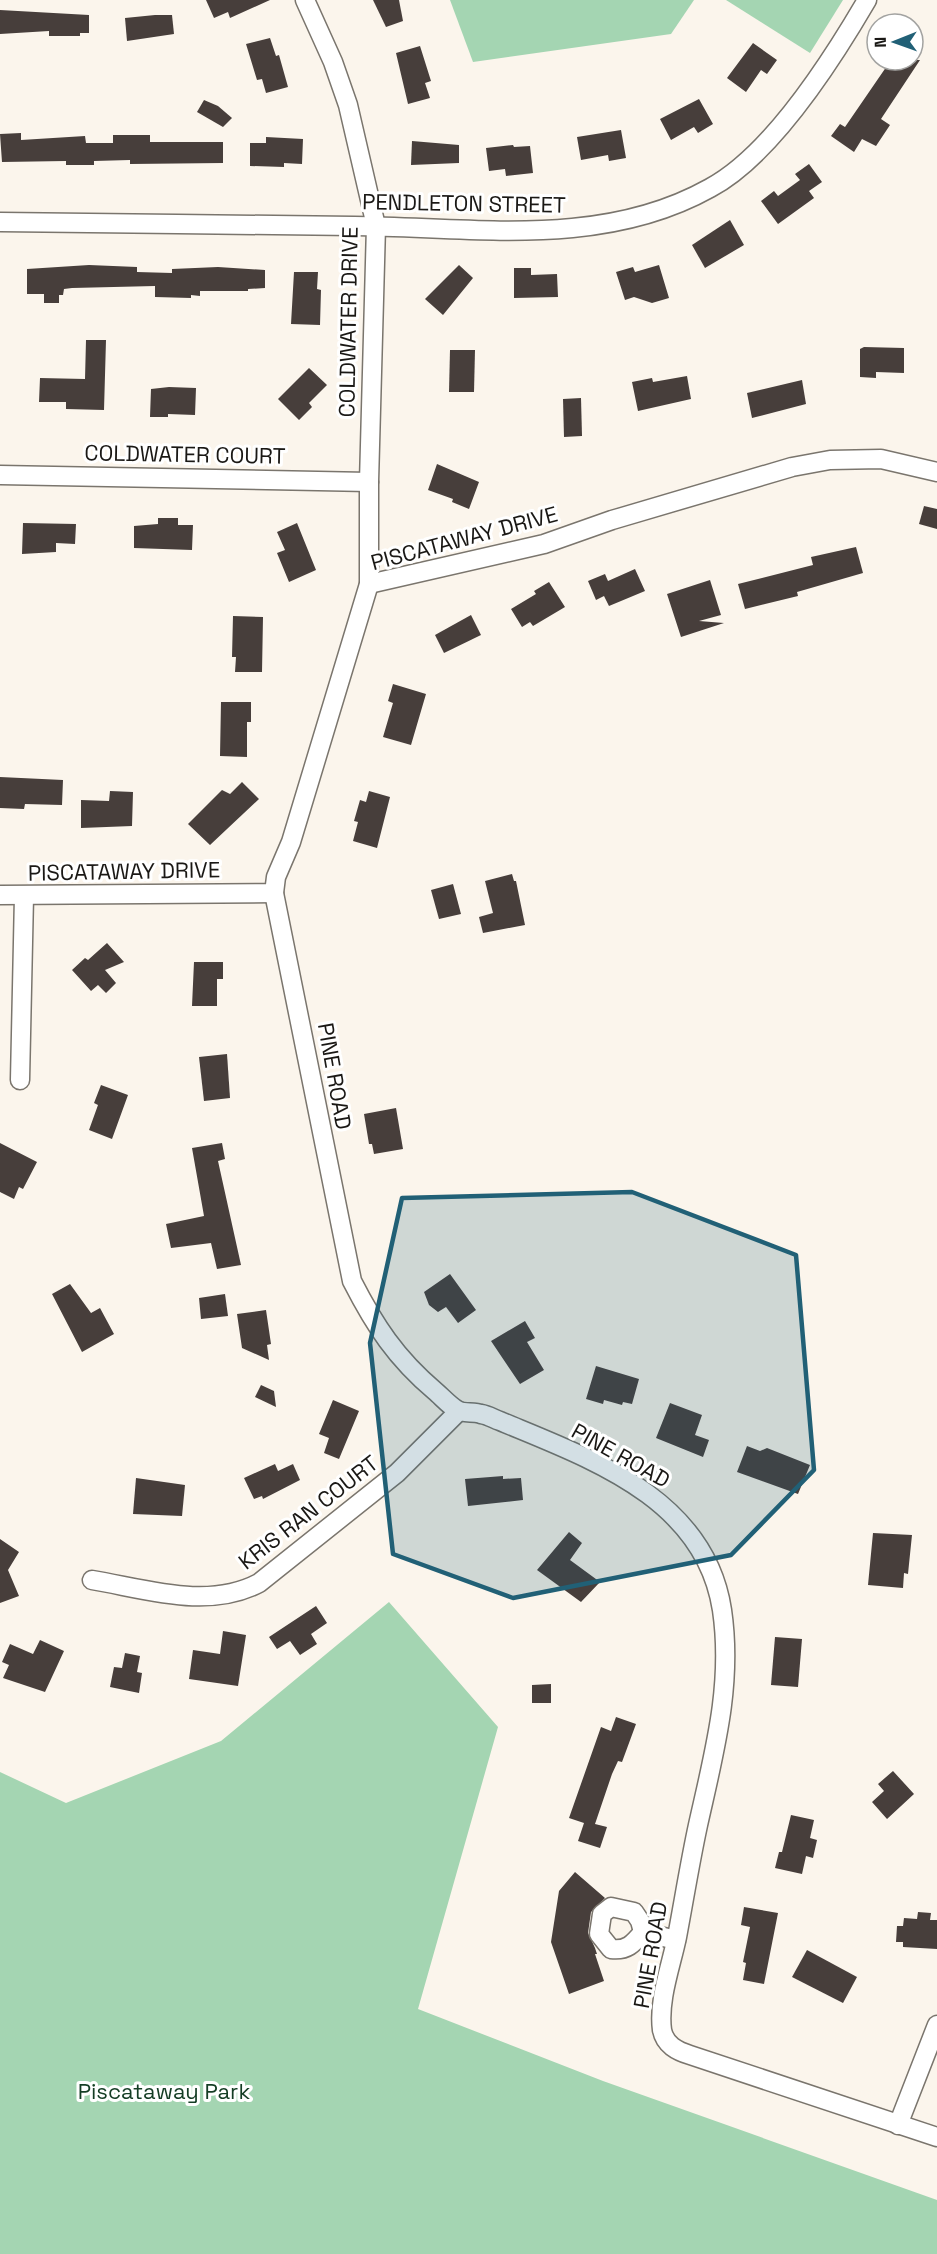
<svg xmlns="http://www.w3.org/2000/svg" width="937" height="2254" font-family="'Space Grotesk',sans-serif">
<rect width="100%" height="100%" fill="#fbf5ec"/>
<g fill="#a4d5b2">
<path d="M450,0H694L671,34L473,62Z"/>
<path d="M726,0H843L810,53Z"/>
<path d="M389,1602L498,1727L418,2009L603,2081L937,2200V2254H0V1772L66,1803L221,1741Z"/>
</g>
<g fill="#473e3b">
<path d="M206,0H270L230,18L228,12L214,18Z"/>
<path d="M373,0H399L403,21L386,27Z"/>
<path d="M0,10L89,15V33H80V36H49V31L0,34Z"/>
<path d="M155,15H172L174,34L127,41L125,18Z"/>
<path d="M270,38L276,56L279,55L288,87L266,93L262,79L257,80L246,44Z"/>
<path d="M753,43L777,60L767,74L761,70L746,92L727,78Z"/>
<path d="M420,46L431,81L425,83L430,98L408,104L396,53Z"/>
<path d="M891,60H920L881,119L890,125L876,146L862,139L854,152L831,136L840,124L845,127Z"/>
<path d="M699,99L713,124L698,133L694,127L671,140L660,119Z"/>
<path d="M204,100L218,106L232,118L223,127L197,112Z"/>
<path d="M621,130L626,158L609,161L608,155L581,160L577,137Z"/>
<path d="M21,133V140L85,136L86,143H113V135H150V142H223V163L130,164V160L94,161V165H66V161L2,162L0,134Z"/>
<path d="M266,137L303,139L302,164L284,163V167L250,166V143H266Z"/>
<path d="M412,141L459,145V163L411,165Z"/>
<path d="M513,145L514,147L530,146L533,173L506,176L505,169L489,171L486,148Z"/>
<path d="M809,164L822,182L809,191L814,198L778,224L761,201L774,191L778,196L800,180L795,174Z"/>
<path d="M730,220L744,245L705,268L692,245Z"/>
<path d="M89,265L137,267V272L172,273V269L218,267L265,270V288L248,289V291H200V296L191,295V298L155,297V286L72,288L64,289L63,295H59V303H44V294H27V269Z"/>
<path d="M459,265L473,278L443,315L425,299Z"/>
<path d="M659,265L669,298L652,303L634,297L625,300L616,272L633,267L635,272Z"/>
<path d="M514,268H531V275L557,274L558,297L514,298Z"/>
<path d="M294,272H318L317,289L321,290L320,325L291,324Z"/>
<path d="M86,340H106L104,410L66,409V402H39L40,378L85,379Z"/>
<path d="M864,347L904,348V373L876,372V378L860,377V349Z"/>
<path d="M450,350H475L474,392H449Z"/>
<path d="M309,368L327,385L309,403L312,407L299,420L278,399Z"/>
<path d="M687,376L691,399L638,411L632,382L652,378L653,382Z"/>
<path d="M802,380L806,404L752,418L747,393Z"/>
<path d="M169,387L196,388L195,415L168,414V417H150L151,389Z"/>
<path d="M581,398L582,436L564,437L563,399Z"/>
<path d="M437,464L479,482L469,509L452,502L453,499L428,490Z"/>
<path d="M924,506L937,509V529L919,524Z"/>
<path d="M158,518H178V525H193L192,550L134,548V526L158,524Z"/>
<path d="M23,523L76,524L75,544L56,543V552L22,554Z"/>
<path d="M297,523L316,570L289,582L277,553L285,550L277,532Z"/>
<path d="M856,547L863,573L797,592L798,596L745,609L738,584L813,565L811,557Z"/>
<path d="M635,569L645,591L609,606L604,596L596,600L588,581L605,574L608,581Z"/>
<path d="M710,580L721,615L699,621L724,623L681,637L667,594Z"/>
<path d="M549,582L565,607L533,626L530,622L522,627L511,609L536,594L534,591Z"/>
<path d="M471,615L481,635L444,653L435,635Z"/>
<path d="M233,616L263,617L262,672H235L236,657H232Z"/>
<path d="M393,684L426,694L411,745L383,737L393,703L388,701Z"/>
<path d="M221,702H251V722H247V757L220,756Z"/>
<path d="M0,777L63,780L62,805L25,804L24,809L0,808Z"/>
<path d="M242,782L259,799L210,845L188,824L222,790L230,794Z"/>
<path d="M110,791L133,792L132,826L81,828V800L109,801Z"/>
<path d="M369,791L390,797L377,848L353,841L358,822L354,821L360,800L366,802Z"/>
<path d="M512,874L514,881H516L525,925L483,933L479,917L493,913L485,881Z"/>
<path d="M453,884L461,914L439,919L431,890Z"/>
<path d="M107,943L124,962L105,970L116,983L106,993L98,985L91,991L72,970L85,958L88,960Z"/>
<path d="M194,962H223V979H217V1006H192Z"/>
<path d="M227,1054L230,1098L204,1101L199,1057Z"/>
<path d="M101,1085L128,1095L112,1139L89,1130L98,1105L94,1103Z"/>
<path d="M396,1108L403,1149L374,1154L372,1144H369L364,1114Z"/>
<path d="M0,1143L37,1162L23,1189L19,1187L14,1199L0,1192Z"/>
<path d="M222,1143L225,1159L218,1161L241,1265L217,1269L211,1243L171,1248L166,1224L204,1216L192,1148Z"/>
<path d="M450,1274L476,1310L458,1323L446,1307L438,1312L429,1305L424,1292Z"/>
<path d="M70,1284L91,1313L100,1308L114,1334L82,1352L52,1294Z"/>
<path d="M225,1294L228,1316L201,1319L199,1298Z"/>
<path d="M266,1310L271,1344L267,1345L269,1360L242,1348L237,1314Z"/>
<path d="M525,1321L535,1338L527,1342L544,1370L520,1384L491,1341Z"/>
<path d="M596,1366L639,1379L632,1404L623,1402L622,1405L604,1400L603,1404L586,1399Z"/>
<path d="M261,1385L274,1391L276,1407L255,1397Z"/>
<path d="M333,1400L359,1411L339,1459L324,1453L329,1438L319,1434Z"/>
<path d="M670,1403L702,1415L695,1435L709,1440L703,1457L656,1438Z"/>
<path d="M747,1446L760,1451L767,1448L810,1465L798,1494L737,1472Z"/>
<path d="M275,1464L278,1471L293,1464L300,1480L263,1499L262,1496L254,1499L244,1478Z"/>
<path d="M503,1476V1479L521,1478L523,1500L468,1506L465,1479Z"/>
<path d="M136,1478L185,1485L182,1516L133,1514Z"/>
<path d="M569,1532L582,1543L570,1560L600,1582L581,1602L537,1570Z"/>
<path d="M873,1533L912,1535L909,1564L908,1574L904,1573L903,1588L868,1585Z"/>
<path d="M0,1539L19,1552L8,1570L19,1596L0,1603Z"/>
<path d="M316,1606L327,1623L311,1634L317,1644L300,1655L290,1641L277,1649L269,1637Z"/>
<path d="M223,1631L246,1635L238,1686L189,1679L193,1650L220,1654Z"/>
<path d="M775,1637L802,1639L798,1687L771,1685Z"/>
<path d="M40,1640L64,1651L45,1692L3,1678L9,1665L2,1662L10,1644L33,1654Z"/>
<path d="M125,1653L140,1656L137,1672L142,1673L139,1693L110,1687L114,1667L122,1668Z"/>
<path d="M551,1684V1703H532V1685Z"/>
<path d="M616,1717L636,1724L622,1762L618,1761L612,1774L595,1824L607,1827L600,1848L578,1841L584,1823L569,1818L601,1727L611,1731Z"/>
<path d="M893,1771L914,1794L887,1819L872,1802L884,1791L878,1784Z"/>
<path d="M791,1815L814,1820L810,1838L817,1840L813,1858L806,1856L802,1874L775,1868L779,1852H782Z"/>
<path d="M575,1872L605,1898L591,1912L588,1933L595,1948L597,1954H595L604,1981L569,1994L551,1942L559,1891Z"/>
<path d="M744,1907L778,1913L764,1984L743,1980L746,1963L743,1962L750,1927L741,1925Z"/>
<path d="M918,1912L931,1913L930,1920H937V1949L903,1947V1942H896L897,1926H903L904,1918L917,1919Z"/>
<path d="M807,1950L857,1977L843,2003L792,1977Z"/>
</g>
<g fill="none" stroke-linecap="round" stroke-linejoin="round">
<defs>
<g id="minor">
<path d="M0,222C118,223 236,225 354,226C474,227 601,249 710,188C772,155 832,60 867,0"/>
<path d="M0,475L369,482"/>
<path d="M369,584L544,544L612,520L792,467L830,460L881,459L937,472"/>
<path d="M274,893L352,1281C375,1326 396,1358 435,1391C442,1397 449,1405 457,1410C464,1414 474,1411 481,1414C488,1415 494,1419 500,1421C591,1459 705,1498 722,1610C733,1685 714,1753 698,1825C690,1862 684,1900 677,1937C671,1966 658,2000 662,2030C665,2045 677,2051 690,2055L937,2137"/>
<path d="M0,895L274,893L276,877L291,842L369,584V482L376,226L348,105L333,62L305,0"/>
<path d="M20,1080L24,896"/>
<path d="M92,1580C146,1589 208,1610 259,1583L397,1473L459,1411"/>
<path d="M611,1907L634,1912L640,1921L643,1932C633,1944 627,1951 611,1949L599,1934L602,1914Z"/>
<path d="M643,1932L676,1940"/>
<path d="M898,2125L937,2025"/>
</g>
</defs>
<use href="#minor" stroke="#7a756d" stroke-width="21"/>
<use href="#minor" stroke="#fff" stroke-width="18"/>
</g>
<path fill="#216076" fill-opacity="0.2" stroke="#216076" stroke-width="4.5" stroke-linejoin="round" d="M632,1192L796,1255L814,1470L731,1555L513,1598L393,1554L370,1343L402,1198Z"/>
<g text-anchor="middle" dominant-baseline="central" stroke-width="6" stroke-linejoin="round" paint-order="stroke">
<g font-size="22" fill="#1a1815" stroke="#fff">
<text transform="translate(464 203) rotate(1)">PENDLETON STREET</text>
<text transform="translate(348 322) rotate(-89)">COLDWATER DRIVE</text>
<text transform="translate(185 454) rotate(1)">COLDWATER COURT</text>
<text transform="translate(464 538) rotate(-15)">PISCATAWAY DRIVE</text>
<text transform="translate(124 871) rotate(-1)">PISCATAWAY DRIVE</text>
<text transform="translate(335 1076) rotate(80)">PINE ROAD</text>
<text transform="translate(621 1455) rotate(29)">PINE ROAD</text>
<text transform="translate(308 1512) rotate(-38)">KRIS RAN COURT</text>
<text transform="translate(650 1955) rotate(-80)">PINE ROAD</text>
</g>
<g font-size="22" fill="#143d24" stroke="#fff">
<text x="164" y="2091">Piscataway Park</text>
</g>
</g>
<g transform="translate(895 42) rotate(269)"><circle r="28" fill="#ffffff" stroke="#a3a3a1" stroke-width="1.5"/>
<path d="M0-4.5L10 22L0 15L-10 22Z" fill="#216076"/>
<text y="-9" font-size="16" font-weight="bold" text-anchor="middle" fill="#1a1815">N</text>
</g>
</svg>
